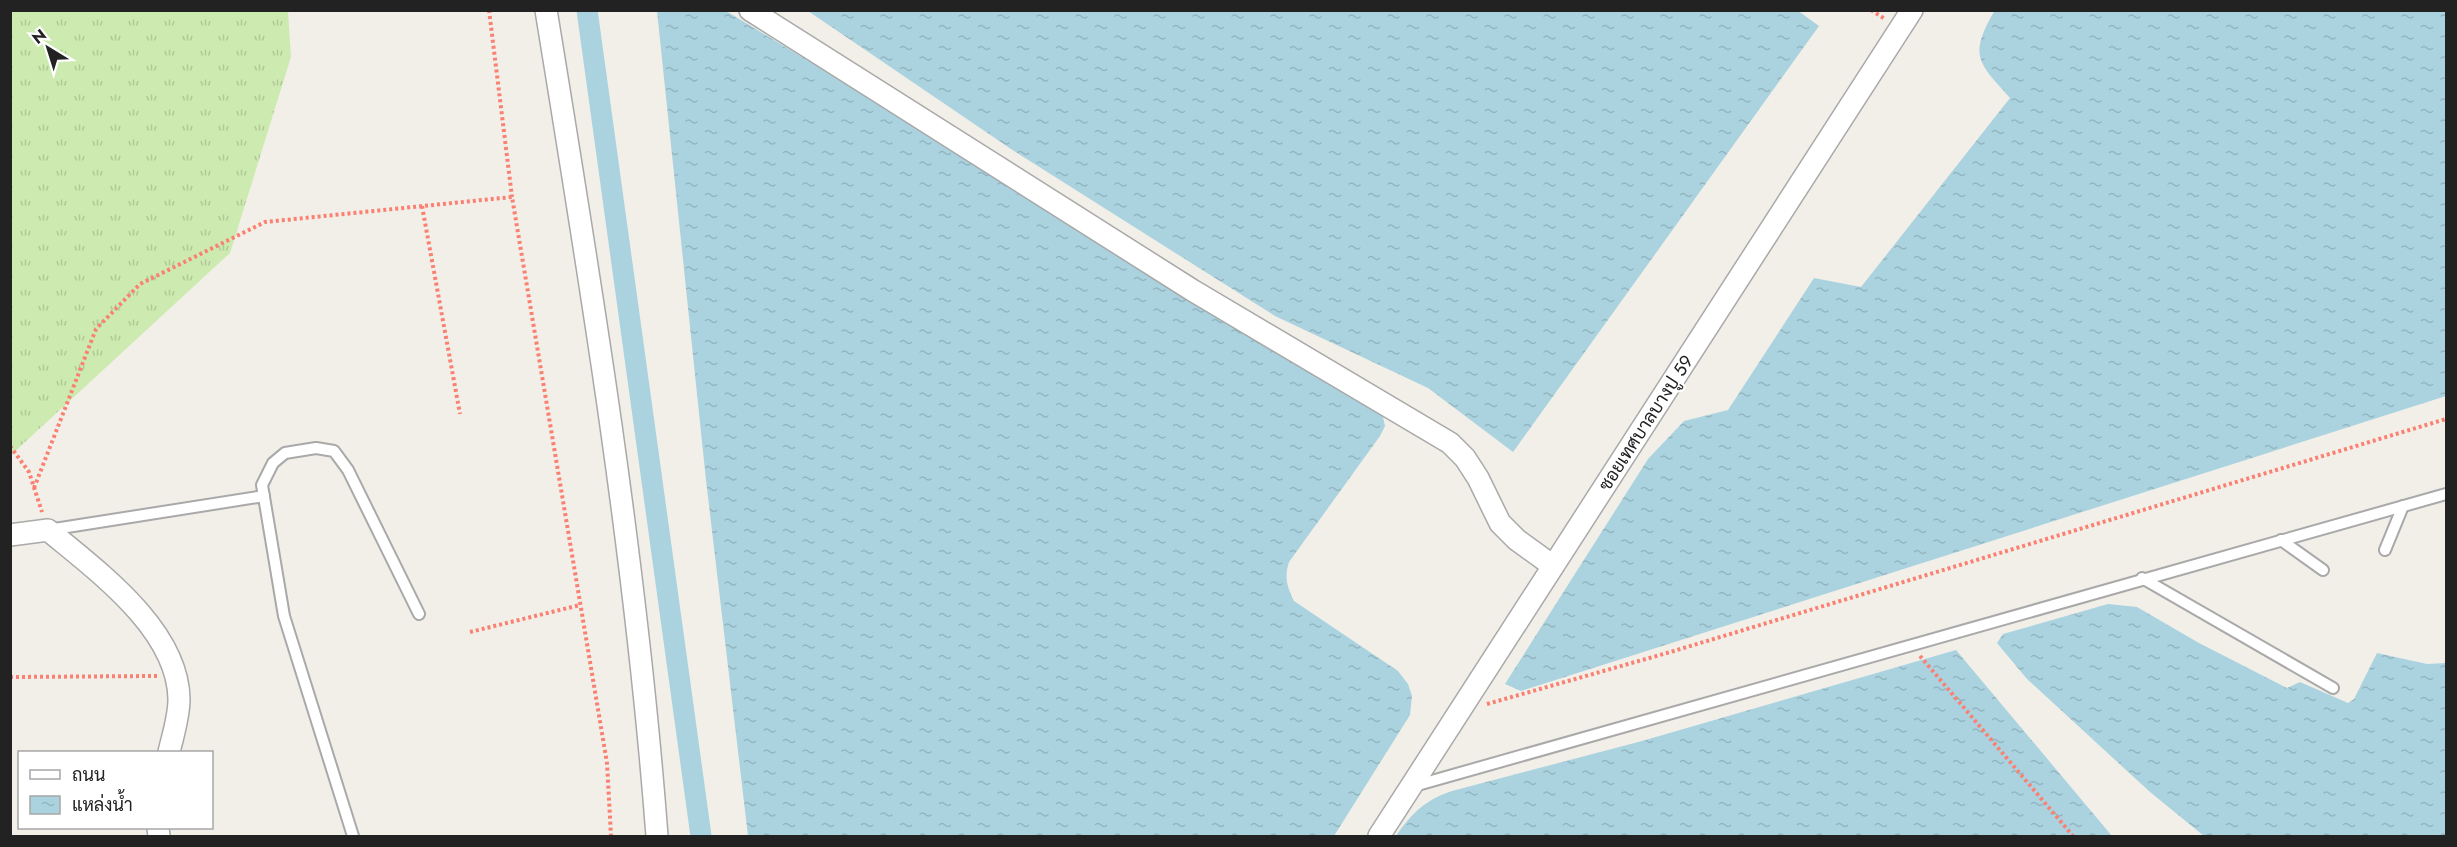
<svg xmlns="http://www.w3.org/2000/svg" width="2457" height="847" font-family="Jost,Sarabun,sans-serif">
<defs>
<pattern id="grass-tufts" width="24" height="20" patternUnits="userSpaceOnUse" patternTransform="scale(1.5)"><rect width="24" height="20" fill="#cdebb0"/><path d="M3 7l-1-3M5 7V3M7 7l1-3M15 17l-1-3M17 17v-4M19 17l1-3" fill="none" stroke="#b0c997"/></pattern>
<pattern id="water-ripples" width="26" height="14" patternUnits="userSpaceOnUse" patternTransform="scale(1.5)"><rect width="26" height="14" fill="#aad3df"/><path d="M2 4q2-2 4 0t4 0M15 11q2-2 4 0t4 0" fill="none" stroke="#92b5bf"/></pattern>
</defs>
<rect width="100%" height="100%" fill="#f2efe9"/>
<path fill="url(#grass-tufts)" d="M11,10L288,11L291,57L230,253L11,455Z"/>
<g fill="url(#water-ripples)">
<path d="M1797,10L1819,26L1513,452L1428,388L1275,316L1011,149L808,11Z"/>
<path d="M1995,10L2446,11V396L1521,691L1505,684L1648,459L1684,421L1728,410L1814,278L1861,287L2010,98C1978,62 1968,56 1995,10Z"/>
<path d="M657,11H726L1381,408L1385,426L1380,436L1289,562C1284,578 1287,586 1294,601L1398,671L1408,684L1412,696L1410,715L1334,836H748L706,480Z"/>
<path d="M2108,604L2137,607L2199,643L2287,688L2300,682L2348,703L2354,699L2377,653L2427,664L2446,663V836H2204L2150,792L2027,679L1997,643L2003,634Z"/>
<path d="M1956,650L2112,836H1396C1412,813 1425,800 1452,791L1642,741Z"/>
</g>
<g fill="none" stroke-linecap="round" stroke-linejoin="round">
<path stroke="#aad3df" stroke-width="21" d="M587,10L701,836"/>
<defs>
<g id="service">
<path d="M48,530L264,496"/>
<path d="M2281,540L2323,570"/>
<path d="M2385,550L2403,506"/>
<path d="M2142,578L2333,688"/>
<path d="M1414,786L2446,494"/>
<path d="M353,836L284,616L262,485L273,463L285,453L316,448L334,451L348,470L419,614"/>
</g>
<g id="minor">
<path d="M546,10C591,285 636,559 657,836"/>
<path d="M750,10L1192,290L1450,443L1465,458L1478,478L1500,523L1517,540L1553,566"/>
<path d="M10,535L48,530C97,571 178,629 179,699C179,717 173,735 169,752"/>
<path d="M158,828L159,836"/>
<path d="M1379,836L1912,10"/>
</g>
</defs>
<use href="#service" stroke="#a9a9a9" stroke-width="14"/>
<use href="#minor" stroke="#a9a9a9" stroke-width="24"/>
<g stroke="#fa8072" stroke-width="4" stroke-dasharray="3 3" stroke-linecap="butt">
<path d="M489,10L512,197"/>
<path d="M1871,10L1885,19"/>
<path d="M422,206L460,414"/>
<path d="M10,446L29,472L42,512"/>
<path d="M34,488L96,329L140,284L265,222L512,197L607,763L611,836"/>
<path d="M470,632L580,605"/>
<path d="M1920,656L2073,836"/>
<path d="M10,677L157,676"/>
<path d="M1487,704L1667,653L2446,419"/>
</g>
<use href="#service" stroke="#fff" stroke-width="10"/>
<use href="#minor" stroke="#fff" stroke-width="21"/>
</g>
<g text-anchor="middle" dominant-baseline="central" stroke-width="4.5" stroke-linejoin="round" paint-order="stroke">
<g font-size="18" fill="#222" stroke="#fff">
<text transform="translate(1646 423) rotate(-57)">ซอยเทศบาลบางปู 59</text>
</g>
</g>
<rect width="2457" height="847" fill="none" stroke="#222222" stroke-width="24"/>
<rect x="18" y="751" width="195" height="78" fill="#ffffff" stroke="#a7a7a7" stroke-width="1.5"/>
<rect x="30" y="770" width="30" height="9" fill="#ffffff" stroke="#a7a7a7" stroke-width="1.5"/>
<text x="72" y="781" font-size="18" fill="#222222">ถนน</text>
<rect x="30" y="796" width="30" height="18" fill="url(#water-ripples)" stroke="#a7a7a7" stroke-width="1.5"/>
<text x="72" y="811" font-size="18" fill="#222222">แหล่งน้ำ</text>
<g transform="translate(48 48) rotate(322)" stroke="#ffffff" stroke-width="4.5" paint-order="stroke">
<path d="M0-4.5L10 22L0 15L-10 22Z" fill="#222222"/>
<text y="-9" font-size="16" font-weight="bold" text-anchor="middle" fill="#222222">N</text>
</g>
</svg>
